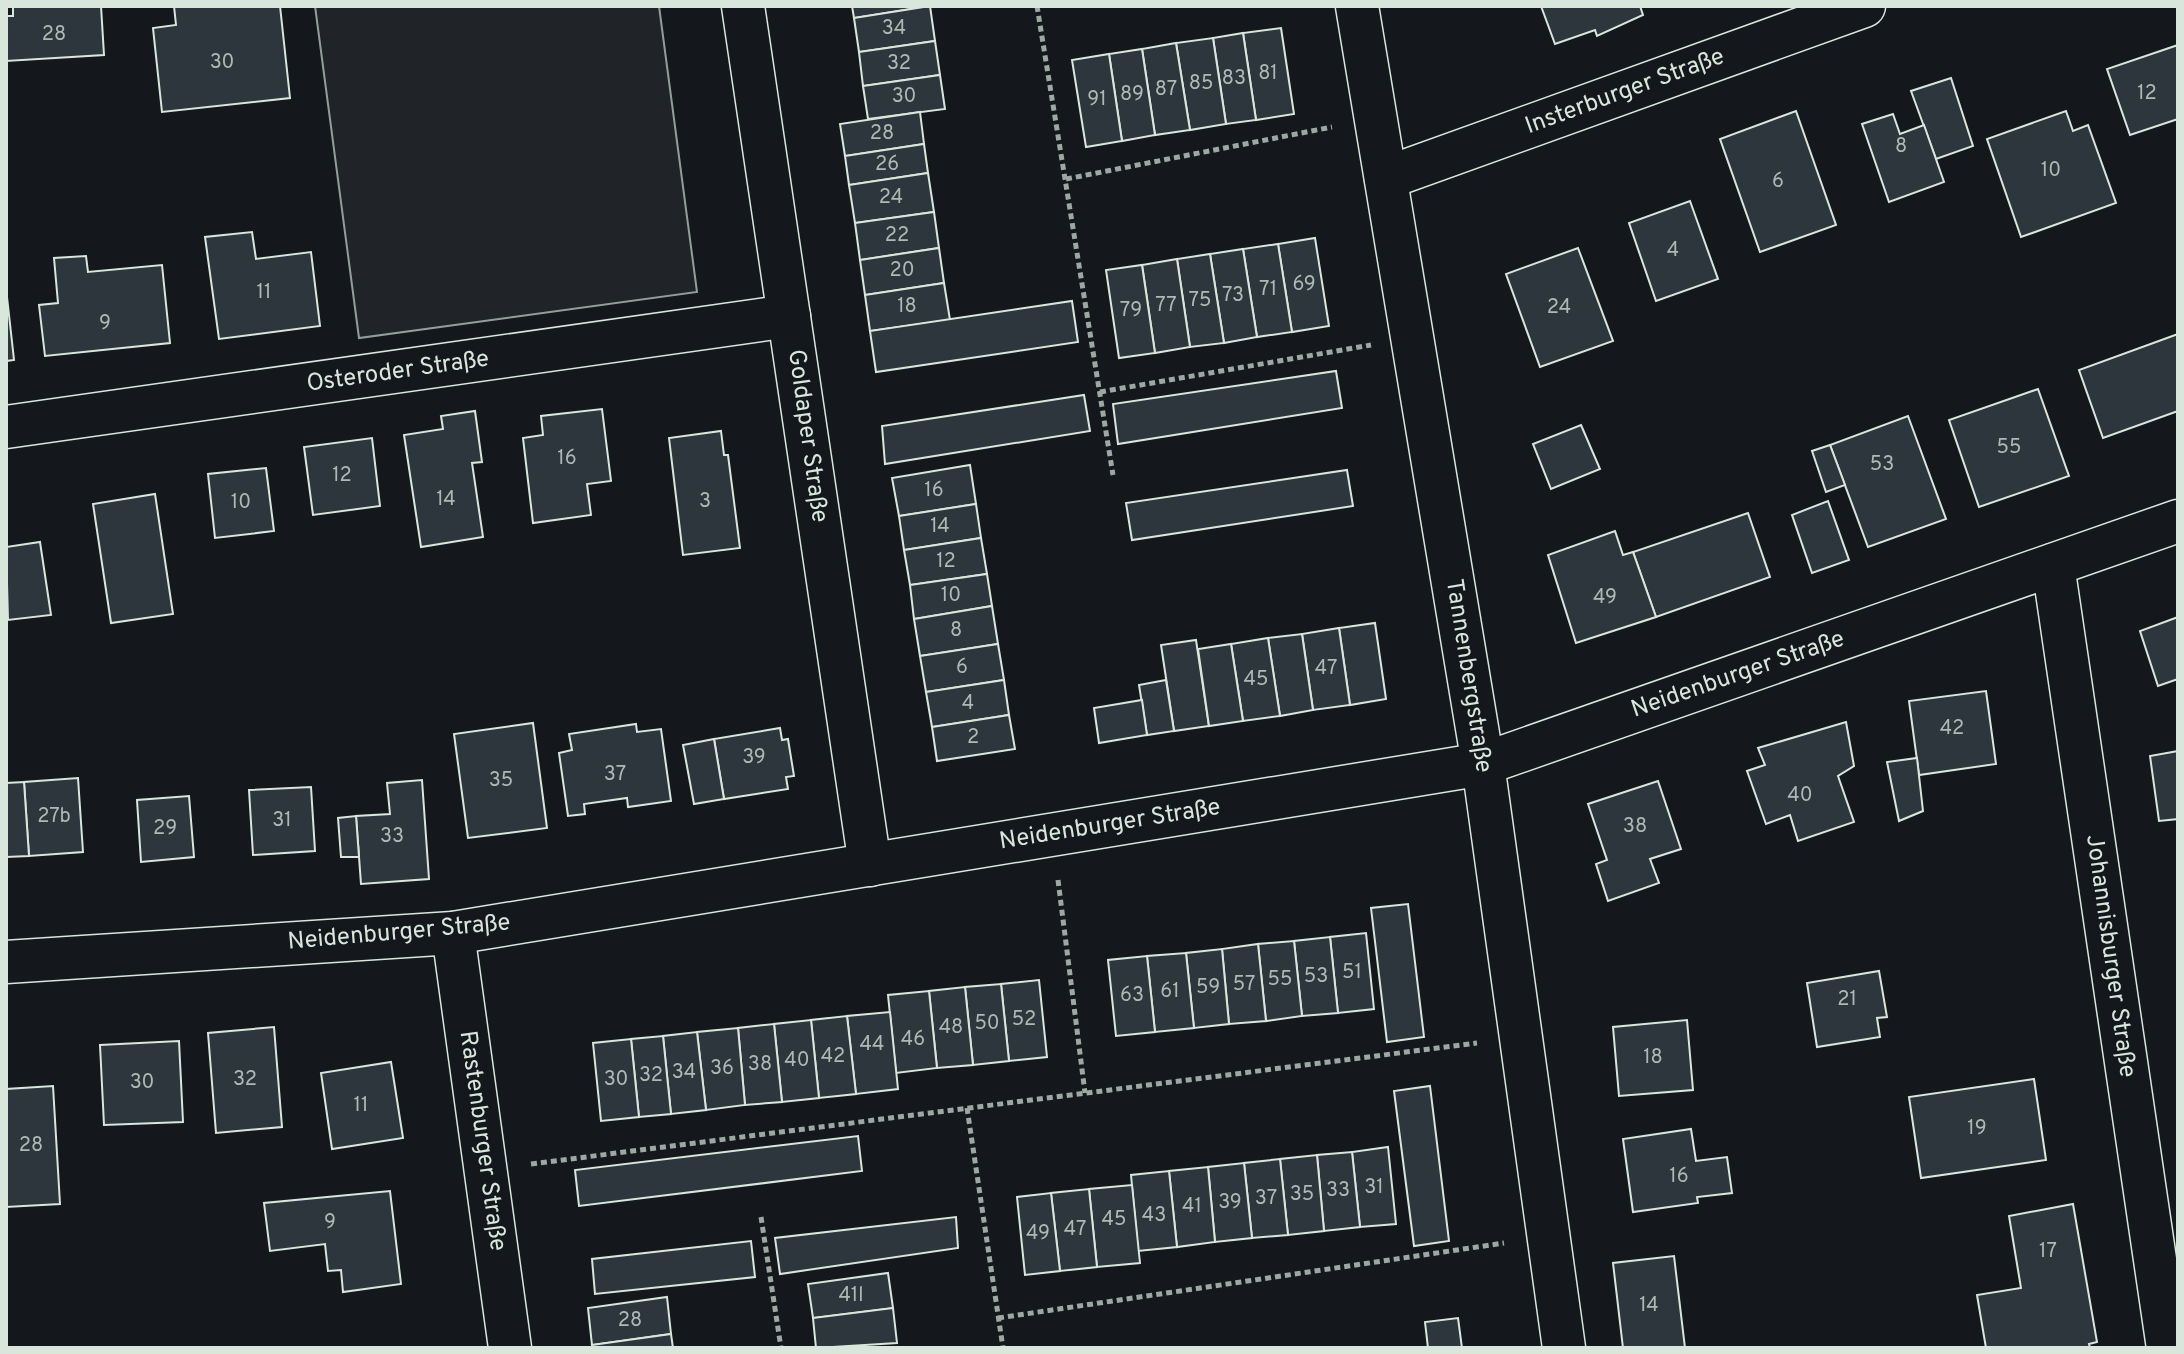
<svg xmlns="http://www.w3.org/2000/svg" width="2184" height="1354" font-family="Overpass,sans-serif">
<rect width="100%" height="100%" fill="#14181c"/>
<path fill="#202428" stroke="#939e99" stroke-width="2" d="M315,6H659L697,292L359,338Z"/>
<g fill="#2c363c" stroke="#d8e6dc" stroke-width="2">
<path d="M101,6L104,55L6,61V16H13V7Z"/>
<path d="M174,6H280L290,98L162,112L153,28L176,25Z"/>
<path d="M852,6H930L854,18Z"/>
<path d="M930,6L935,41L859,52L854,18Z"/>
<path d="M1541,6H1640L1643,15L1597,36L1595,30L1555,44Z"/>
<path d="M1281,28L1294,114L1256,120L1243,33Z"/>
<path d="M1243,33L1256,120L1226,124L1213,38Z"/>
<path d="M1213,38L1226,124L1190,130L1176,43Z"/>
<path d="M935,41L940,75L863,86L859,52Z"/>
<path d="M1176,43L1190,130L1155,135L1142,49Z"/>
<path d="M2178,45V119L2130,135L2107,69Z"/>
<path d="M1142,49L1155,135L1122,141L1109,54Z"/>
<path d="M1109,54L1122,141L1086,147L1072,60Z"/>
<path d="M940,75L945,109L868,119L863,86Z"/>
<path d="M1951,78L1973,146L1936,159L1911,91Z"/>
<path d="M1796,111L1836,225L1760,252L1720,139Z"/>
<path d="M2066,111L2073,131L2088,125L2116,203L2021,237L1987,139Z"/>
<path d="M920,112L924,144L845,156L840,124Z"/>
<path d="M1893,114L1900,134L1924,125L1944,182L1889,202L1862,124Z"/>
<path d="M924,144L928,173L849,185L845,156Z"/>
<path d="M928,173L934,212L855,223L849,185Z"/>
<path d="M1690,201L1718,279L1656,301L1629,223Z"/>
<path d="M934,212L939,248L860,260L855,223Z"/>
<path d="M252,232L256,259L311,252L320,326L219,339L205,237Z"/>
<path d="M1315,238L1329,326L1292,332L1278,244Z"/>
<path d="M1278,244L1292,332L1257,337L1243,249Z"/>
<path d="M939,248L944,283L865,295L860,260Z"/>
<path d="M1578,248L1613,341L1540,367L1506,274Z"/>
<path d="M1243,249L1257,337L1224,343L1210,254Z"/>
<path d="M1210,254L1224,343L1190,347L1177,259Z"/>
<path d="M86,256L88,272L162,265L170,343L45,356L39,305L58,303L54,258Z"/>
<path d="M1177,259L1190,347L1155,353L1142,265Z"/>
<path d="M1142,265L1155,353L1119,358L1106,270Z"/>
<path d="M944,283L950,320L870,331L865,295Z"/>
<path d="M6,288L14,360L6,361Z"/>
<path d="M1072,301L1078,342L876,372L870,331Z"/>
<path d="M2178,334V411L2103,438L2079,370Z"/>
<path d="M1336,371L1342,408L1118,444L1113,404Z"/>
<path d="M2038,389L2069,476L1979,507L1949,420Z"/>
<path d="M1084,395L1090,431L885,464L882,426Z"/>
<path d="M602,409L611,481L587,484L591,515L533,523L523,438L543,435L541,416Z"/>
<path d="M475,411L482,462L472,463L483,537L421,547L404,435L443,429L441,416Z"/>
<path d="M1908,416L1946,519L1868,547L1830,445Z"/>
<path d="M1581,425L1600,469L1551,489L1533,444Z"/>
<path d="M721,431L724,455H728L740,548L683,555L669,438Z"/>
<path d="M372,438L380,506L313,515L304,447Z"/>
<path d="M1830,445L1845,485L1826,492L1812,451Z"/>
<path d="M970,465L976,504L899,516L892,478Z"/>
<path d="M266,468L274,531L215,538L208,474Z"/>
<path d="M1347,470L1353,506L1132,540L1126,503Z"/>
<path d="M155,494L173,614L111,623L93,504Z"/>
<path d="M1828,501L1849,560L1812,573L1792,515Z"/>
<path d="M976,504L981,538L904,550L899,516Z"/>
<path d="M1748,513L1770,577L1656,617L1633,552Z"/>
<path d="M1615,531L1623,555L1633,552L1656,617L1576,643L1548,555Z"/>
<path d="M981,538L987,574L910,585L904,550Z"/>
<path d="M40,542L51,615L8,620L6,547Z"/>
<path d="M987,574L992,606L914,619L910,585Z"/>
<path d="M992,606L998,644L920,656L914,619Z"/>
<path d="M2178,617V679L2158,686L2140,631Z"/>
<path d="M1375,623L1386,699L1350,705L1339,628Z"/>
<path d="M1339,628L1350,705L1313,710L1302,634Z"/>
<path d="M1302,634L1313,710L1280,716L1268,638Z"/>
<path d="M1268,638L1280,716L1243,721L1231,644Z"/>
<path d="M1196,640L1209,726L1174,731L1161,645Z"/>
<path d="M998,644L1004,680L926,692L920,656Z"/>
<path d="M1231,644L1243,721L1209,726L1198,649Z"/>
<path d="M1004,680L1009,715L932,727L926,692Z"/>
<path d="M1166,680L1174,731L1147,735L1139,685Z"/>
<path d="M1986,691L1996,764L1919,775L1909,701Z"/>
<path d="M1142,700L1147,735L1099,743L1094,708Z"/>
<path d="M1009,715L1015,749L937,761L932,727Z"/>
<path d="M1846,722L1854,766L1838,776L1854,822L1798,841L1790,815L1766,824L1747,771L1765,765L1758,748Z"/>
<path d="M533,723L547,828L468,838L454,734Z"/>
<path d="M636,724L637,732L661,729L671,801L628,807L627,798L584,804L585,814L568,816L559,753L572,750L569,734Z"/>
<path d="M780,728L782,740L788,739L794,776L786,777L788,789L724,799L714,739Z"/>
<path d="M714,739L724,799L694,804L683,745Z"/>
<path d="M2178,751V819L2159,821L2150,756Z"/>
<path d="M1917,758L1923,811L1899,821L1887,762Z"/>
<path d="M78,778L83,852L29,856L24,782Z"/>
<path d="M422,780L429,879L361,884L356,816L390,814L387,783Z"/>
<path d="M1658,781L1681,849L1650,859L1659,883L1608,901L1596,864L1607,860L1588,804Z"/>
<path d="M24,782L29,856L6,857V783Z"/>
<path d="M311,787L315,851L253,855L249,790Z"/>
<path d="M189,796L194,857L141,862L137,800Z"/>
<path d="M356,816L359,857H341L338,818Z"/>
<path d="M1408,904L1424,1037L1387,1042L1371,908Z"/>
<path d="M1366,933L1374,1009L1338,1013L1330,937Z"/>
<path d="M1330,937L1338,1013L1302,1016L1294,941Z"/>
<path d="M1294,941L1302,1016L1266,1021L1258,944Z"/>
<path d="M1258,944L1266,1021L1229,1024L1222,949Z"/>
<path d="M1222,949L1229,1024L1194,1028L1186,953Z"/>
<path d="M1186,953L1194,1028L1155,1032L1147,956Z"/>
<path d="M1147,956L1155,1032L1116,1036L1108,960Z"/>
<path d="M1879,971L1887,1017L1877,1018L1880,1037L1817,1047L1807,983Z"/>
<path d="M1039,980L1047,1057L1009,1061L1001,984Z"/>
<path d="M1001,984L1009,1061L973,1065L965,987Z"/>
<path d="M965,987L973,1065L937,1068L929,991Z"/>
<path d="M929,991L937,1068L896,1073L888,995Z"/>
<path d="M890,1012L898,1089L856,1094L847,1016Z"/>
<path d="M847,1016L856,1094L819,1098L811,1020Z"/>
<path d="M811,1020L819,1098L782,1102L774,1024Z"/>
<path d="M1687,1020L1693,1090L1619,1096L1613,1027Z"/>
<path d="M774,1024L782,1102L745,1105L738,1028Z"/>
<path d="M274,1027L282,1127L216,1133L208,1033Z"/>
<path d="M738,1028L745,1105L706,1110L697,1032Z"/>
<path d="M697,1032L706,1110L671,1114L663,1036Z"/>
<path d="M663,1036L671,1114L639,1117L631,1039Z"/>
<path d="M631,1039L639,1117L601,1121L593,1043Z"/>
<path d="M179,1041L183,1122L104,1125L100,1045Z"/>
<path d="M391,1062L403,1138L332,1149L321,1073Z"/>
<path d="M2034,1079L2046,1160L1921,1178L1909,1097Z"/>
<path d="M53,1086L60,1204L6,1207V1089Z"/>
<path d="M1430,1086L1449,1241L1414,1246L1394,1091Z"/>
<path d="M1691,1129L1696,1161L1727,1157L1732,1193L1697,1197L1698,1203L1633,1212L1623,1139Z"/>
<path d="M858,1136L862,1171L579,1206L575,1170Z"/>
<path d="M1388,1147L1396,1224L1360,1227L1352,1152Z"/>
<path d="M1352,1152L1360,1227L1324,1231L1317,1155Z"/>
<path d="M1317,1155L1324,1231L1288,1235L1280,1159Z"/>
<path d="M1280,1159L1288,1235L1252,1238L1244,1163Z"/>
<path d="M1244,1163L1252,1238L1215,1242L1208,1167Z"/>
<path d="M1208,1167L1215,1242L1177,1247L1169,1171Z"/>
<path d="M1169,1171L1177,1247L1138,1251L1131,1175Z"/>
<path d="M1132,1185L1140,1263L1097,1267L1089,1189Z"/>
<path d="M1089,1189L1097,1267L1060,1271L1051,1193Z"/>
<path d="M390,1191L401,1284L343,1292L341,1270L328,1271L325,1244L270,1251L264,1203Z"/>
<path d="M1051,1193L1060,1271L1025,1275L1017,1197Z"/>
<path d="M2073,1204L2097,1342L2089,1344L2090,1348H1986L1977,1295L2021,1288L2009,1216Z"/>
<path d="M956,1217L958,1248L780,1274L775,1238Z"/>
<path d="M751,1241L755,1277L595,1294L592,1259Z"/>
<path d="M1674,1256L1685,1348H1623L1613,1263Z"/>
<path d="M888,1273L893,1308L813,1318L808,1284Z"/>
<path d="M667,1297L671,1334L592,1345L588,1308Z"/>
<path d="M893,1308L897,1343L816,1348L813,1318Z"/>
<path d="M1458,1318L1462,1348H1428L1425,1322Z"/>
<path d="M671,1334L673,1348H593L592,1345Z"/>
</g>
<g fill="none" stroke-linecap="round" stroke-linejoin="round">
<defs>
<g id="minor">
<path d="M743,6L870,865"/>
<path d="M1357,6L1483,764L1564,1348"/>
<path d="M1386,178L1864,6"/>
<path d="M6,427L789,316"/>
<path d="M2053,565L2168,1348"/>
<path d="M453,933L510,1348"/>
<path d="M6,962L453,933L1483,764L2178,521"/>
</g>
</defs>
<use href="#minor" stroke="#d8e6dc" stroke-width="45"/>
<g stroke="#9da8a2" stroke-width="5" stroke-dasharray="6 4" stroke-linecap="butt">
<path d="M1037,6L1113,475"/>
<path d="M1066,179L1332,127"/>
<path d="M1100,392L1371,345"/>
<path d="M1058,880L1085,1093"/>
<path d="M967,1108L1003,1348"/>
<path d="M531,1164L1477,1043"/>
<path d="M761,1217L781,1348"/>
<path d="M998,1318L1504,1243"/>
</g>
<use href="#minor" stroke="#14181c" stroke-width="42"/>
</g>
<g text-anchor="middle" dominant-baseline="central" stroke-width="6" stroke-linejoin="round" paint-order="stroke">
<g font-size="20" fill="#adbab4">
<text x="894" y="29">34</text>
<text x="54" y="35">28</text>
<text x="222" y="63">30</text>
<text x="899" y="64">32</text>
<text x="1268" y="74">81</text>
<text x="1234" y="79">83</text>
<text x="1201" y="84">85</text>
<text x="1166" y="90">87</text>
<text x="2147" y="94">12</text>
<text x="1132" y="95">89</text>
<text x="904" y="97">30</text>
<text x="1097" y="100">91</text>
<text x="882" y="134">28</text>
<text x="1901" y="147">8</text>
<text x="887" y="165">26</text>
<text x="2051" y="171">10</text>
<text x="1778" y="182">6</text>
<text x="891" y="198">24</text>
<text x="897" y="236">22</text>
<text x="1673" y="251">4</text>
<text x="902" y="271">20</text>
<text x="1304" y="285">69</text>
<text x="1268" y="290">71</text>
<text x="264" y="293">11</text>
<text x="1233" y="296">73</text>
<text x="1200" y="301">75</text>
<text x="1166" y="306">77</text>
<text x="907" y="307">18</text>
<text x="1559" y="308">24</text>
<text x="1131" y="311">79</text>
<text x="105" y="324">9</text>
<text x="2009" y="448">55</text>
<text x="567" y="459">16</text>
<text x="1882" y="465">53</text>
<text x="342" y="476">12</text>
<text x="934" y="491">16</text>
<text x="446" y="500">14</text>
<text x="705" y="502">3</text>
<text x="241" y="503">10</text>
<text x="940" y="527">14</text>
<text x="946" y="562">12</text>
<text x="951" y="596">10</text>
<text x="1605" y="598">49</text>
<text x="956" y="631">8</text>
<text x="962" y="668">6</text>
<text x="1326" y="669">47</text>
<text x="1256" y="680">45</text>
<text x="968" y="704">4</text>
<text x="1952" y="729">42</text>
<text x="973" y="738">2</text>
<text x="754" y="758">39</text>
<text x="615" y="775">37</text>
<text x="501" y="781">35</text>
<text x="1800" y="796">40</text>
<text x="54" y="817">27b</text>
<text x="282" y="821">31</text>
<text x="1635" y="827">38</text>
<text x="165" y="829">29</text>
<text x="392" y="837">33</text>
<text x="1352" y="973">51</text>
<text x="1316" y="977">53</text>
<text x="1280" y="980">55</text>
<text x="1244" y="985">57</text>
<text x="1208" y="988">59</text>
<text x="1170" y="992">61</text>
<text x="1132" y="996">63</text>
<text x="1847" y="1000">21</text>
<text x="1024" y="1020">52</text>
<text x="987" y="1024">50</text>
<text x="951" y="1028">48</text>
<text x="913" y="1040">46</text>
<text x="872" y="1045">44</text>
<text x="833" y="1057">42</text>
<text x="1653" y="1058">18</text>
<text x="797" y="1061">40</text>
<text x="760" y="1065">38</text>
<text x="722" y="1069">36</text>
<text x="684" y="1073">34</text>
<text x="651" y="1076">32</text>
<text x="245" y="1080">32</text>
<text x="616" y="1080">30</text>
<text x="142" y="1083">30</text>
<text x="361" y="1106">11</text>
<text x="1977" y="1129">19</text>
<text x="31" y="1146">28</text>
<text x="1679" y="1177">16</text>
<text x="1374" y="1188">31</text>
<text x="1338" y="1191">33</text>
<text x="1302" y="1195">35</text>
<text x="1266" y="1199">37</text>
<text x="1230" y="1203">39</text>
<text x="1192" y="1207">41</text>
<text x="1154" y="1216">43</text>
<text x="1114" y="1220">45</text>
<text x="330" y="1223">9</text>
<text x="1075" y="1230">47</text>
<text x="1038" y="1234">49</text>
<text x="2048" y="1252">17</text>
<text x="851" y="1296">41l</text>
<text x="1649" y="1306">14</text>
<text x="630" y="1321">28</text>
</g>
<g font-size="24" fill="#d8e6dc" stroke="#14181c">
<text transform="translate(1625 92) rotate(-20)">Insterburger Straße</text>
<text transform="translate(398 372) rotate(-8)">Osteroder Straße</text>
<text transform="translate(807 436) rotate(82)">Goldaper Straße</text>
<text transform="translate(1738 675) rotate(-19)">Neidenburger Straße</text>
<text transform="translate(1468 676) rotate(81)">Tannenbergstraße</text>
<text transform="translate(1110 825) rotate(-9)">Neidenburger Straße</text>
<text transform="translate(399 933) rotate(-5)">Neidenburger Straße</text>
<text transform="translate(2110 956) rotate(82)">Johannisburger Straße</text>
<text transform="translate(482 1141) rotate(82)">Rastenburger Straße</text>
</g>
</g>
<rect width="2184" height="1354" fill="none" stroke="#d8e6dc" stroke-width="16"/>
</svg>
